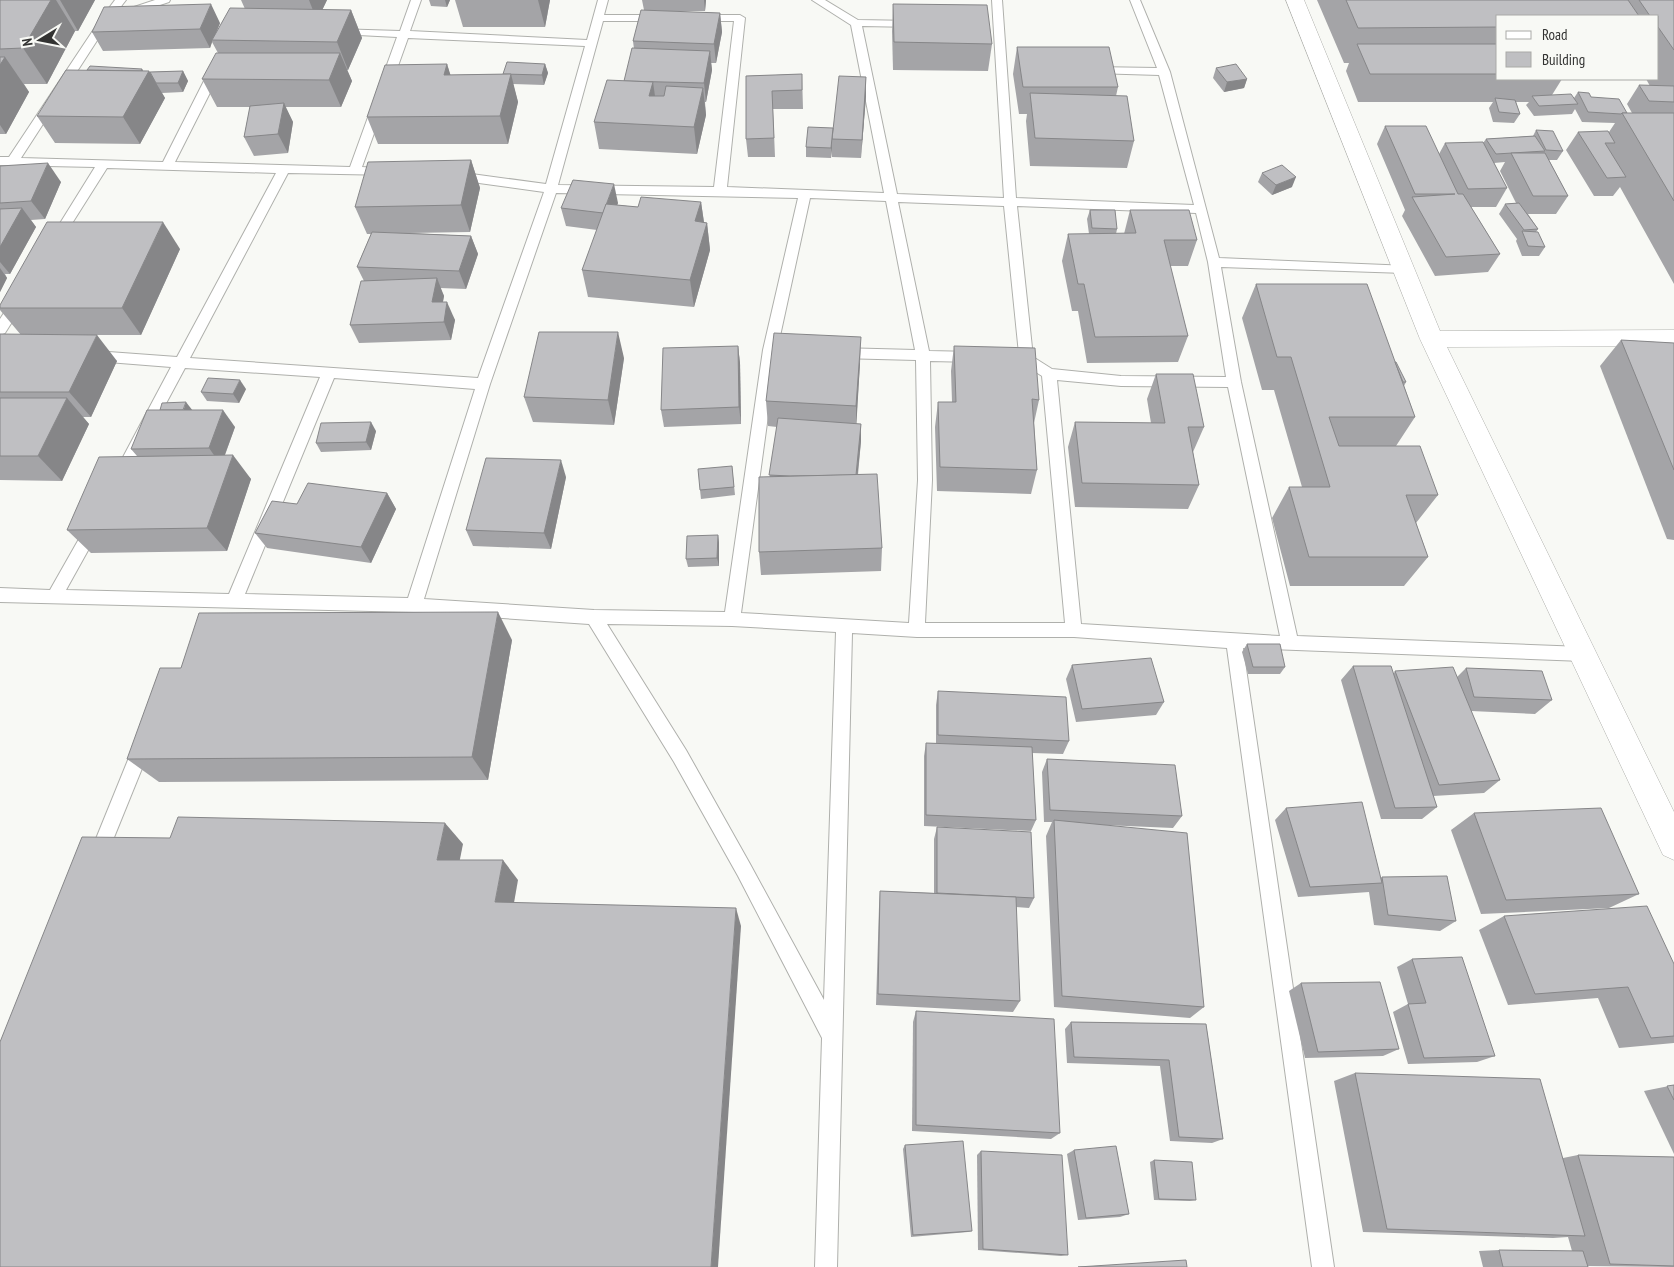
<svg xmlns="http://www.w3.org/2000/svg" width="1674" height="1267" font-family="'PT Sans Narrow',sans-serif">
<rect width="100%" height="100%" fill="#f8f9f5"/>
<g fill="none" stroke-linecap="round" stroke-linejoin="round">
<defs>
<g id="service">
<path d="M115,0H126L109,22L21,158L163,162L210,69L216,66L222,69L175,162L350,167L397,37L339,34L334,31L335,29L400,31L411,0H421L410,31L587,40L598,0H608L604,15H661L666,18L661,21H603L558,185L714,187L734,21H700L695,18L700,15H740L745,18L727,187L884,193L851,25L812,0H825L858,20L914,21L919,24L914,27L862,26L897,194L1004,198L992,0H1002L1016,198L1194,205L1159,75L1093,73L1087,70L1093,67L1157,68L1130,0H1140L1170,72L1219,258L1410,266L1411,269L1410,272L1405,273L1221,267L1241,382L1297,636L1583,647L1589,649L1591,654L1589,659L1583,661L1243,648L1334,1267H1312L1227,648L1074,637H917L852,633L837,1267H815L822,1038L738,876L674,762L589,624L414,612L0,602V588L50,590L88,523L93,521L98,523L101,527L66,590L229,594L320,377L185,368L126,478L121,480L116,478L114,474L171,367L95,361L90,360L88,356L90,352L95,351L177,357L276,173L107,168L59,244H51L49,241L95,167L0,165V157H9L100,20ZM408,38L585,46L546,184L457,172L451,176L457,180L544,192L478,378L190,358L288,173L392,175L394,172L392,169L362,167ZM556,193L798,198L763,350L725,612L594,610L424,599L490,384ZM810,198L886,201L915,350L839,348L834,349L832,353L834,357L839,358L916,360L918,480L909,623L741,613L777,350ZM898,202L1004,206L1019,354L1011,355L1009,359L1011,363L1023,364L1042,376L1065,623H925L932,480L930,361L974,362L979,361L981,357L979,353L974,352L929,351ZM1017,206L1196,213L1208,262L1226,377L1121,376L1052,369L1033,357ZM334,378L475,389L408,598L245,594ZM1057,380L1121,386L1228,387L1280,636L1081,624ZM607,624L732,626L836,632L824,1000L750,864L686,750Z"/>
<path d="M155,0H170L169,2L130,15L126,16L121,13L122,11Z"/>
<path d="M19,295L24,297L26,300L5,333L0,335V319L14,297Z"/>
<path d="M136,753L142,755L145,761L104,862L98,865L92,862L89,856L130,755Z"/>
</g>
<path id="minor" d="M1286,0H1304L1440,331L1674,330V346L1447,347L1674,812V860L1663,855L1420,339Z"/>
</defs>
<use href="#service" stroke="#afb0ac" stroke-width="2"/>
<use href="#minor" stroke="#afb0ac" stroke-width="1"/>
<use href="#service" fill="#fff" fill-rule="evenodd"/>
<use href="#minor" fill="#fff" fill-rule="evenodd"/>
</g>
<g fill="#a4a4a7" fill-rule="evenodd">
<path d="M0,0H95L78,31H75L47,84H24L29,92L6,134H0Z"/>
<path d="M241,0H327L322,10H351L362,38L348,70H347L352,81L341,107H285L293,122L288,153L254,156L244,137L250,107H217L202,79L218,53L212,42L210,48L103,51L92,32L220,23L217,31L245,9Z"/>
<path d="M429,0H450L447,7L431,6Z"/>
<path d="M455,0H550L545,27H463Z"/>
<path d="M642,0H706L705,11H663L720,13L722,32L716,63H711L712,70L706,102H705L706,115L697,154L599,149L594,122L624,81L634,49L633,41L644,10Z"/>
<path d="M1317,0H1674V284L1620,187L1613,196H1594L1566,150L1578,132H1609L1615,123L1582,122L1575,109L1572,114L1534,116L1526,105L1529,102H1516L1520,114L1514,123L1493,122L1489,108L1493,102H1358L1346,71L1349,63H1344ZM1498,16H1658V79H1646L1650,86L1639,85L1627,104L1632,113H1627L1578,92L1574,98L1552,95L1562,79H1498Z"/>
<path d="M893,4L992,44L988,71L893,70L892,31Z"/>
<path d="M1017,47L1118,87L1116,96L1134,141L1127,168L1030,166L1026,121L1027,114H1019L1013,74Z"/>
<path d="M447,64L450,75L503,74L545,64L548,73L544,85L513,84L518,102L508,144H378L367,117Z"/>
<path d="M1216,68L1247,79L1244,88L1224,92L1213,78Z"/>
<path d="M142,69L143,71H149L150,72L183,71L188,81L183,92L162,93L165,98L140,144L55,143L37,116L87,70Z"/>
<path d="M802,74L803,109H773L775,157H748L746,139V76Z"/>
<path d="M866,77V96L861,158L832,157V147L831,158L806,157V147L833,129Z"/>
<path d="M1385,126L1439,154L1445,143H1483L1486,139L1533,136L1536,130L1563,151L1557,160H1549L1568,196L1556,214H1528L1538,229L1536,232L1545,247L1539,256H1522L1516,241L1517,239L1499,214L1505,204L1516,203L1500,171L1505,162L1494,163L1507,188L1496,207H1471L1500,254L1488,272L1435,276L1402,216L1405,210L1377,144Z"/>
<path d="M471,160L480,188L470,232L410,233L471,236L478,254L466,289L440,288L444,296L443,302L455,320L451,340L359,343L350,325L364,281L357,267L371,234H367L355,207Z"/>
<path d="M0,166L61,182L45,219L31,220L36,227L10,274H5L7,278L0,292Z"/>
<path d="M1262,173L1292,187L1272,195L1258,182Z"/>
<path d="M701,202L704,222L707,223L710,250L694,307L588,297L582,270L597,230L566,226L561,208L618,203L617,205L638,207Z"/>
<path d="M1090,210L1117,229L1116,234H1124L1130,210L1197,240L1188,266H1170L1188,336L1178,362L1087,363L1078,311H1072L1062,261L1068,234H1089L1087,219Z"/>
<path d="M180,249L141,335H46L117,361L91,417H83L89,424L62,481L0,480V334L21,335L0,310V305Z"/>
<path d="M1256,284L1395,362L1406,382L1404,386L1415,417L1396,446L1438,495L1416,523L1428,557L1404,586H1290L1272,518L1289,487H1302L1274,390H1262L1242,318Z"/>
<path d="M1621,340L1674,343V540L1667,539L1600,366Z"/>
<path d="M738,346L740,363L741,424L664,427L661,410Z"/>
<path d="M954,346L1039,400L1034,423L1037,470L1031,494L937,491L935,427L938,402H952L951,371Z"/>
<path d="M624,358L614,425L533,422L524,397Z"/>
<path d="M860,363L856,424H861V441L858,475L882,548L881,571L761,575L759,552L777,427L768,426L766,401Z"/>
<path d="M1156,374L1204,427L1193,452L1199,485L1188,509L1075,507L1068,447L1075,422L1151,423L1147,399Z"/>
<path d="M246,389L239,403L207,401L201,392Z"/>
<path d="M192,410L235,427L225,455L251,479L227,551L91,553L67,530L137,456L131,449Z"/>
<path d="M376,431L371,450L321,452L316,443Z"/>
<path d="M732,466L735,495L701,499L700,490Z"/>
<path d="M566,477L551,549L473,546L466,530Z"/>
<path d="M387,493L396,509L371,563L267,548L255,533L297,504Z"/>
<path d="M718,535L719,543V566L688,567L686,559Z"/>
<path d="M512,640L488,780L159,782L127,759Z"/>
<path d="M1247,644L1285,667L1280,674H1248L1242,652Z"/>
<path d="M1072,665L1164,702L1156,715L1076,722L1066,679Z"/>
<path d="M1353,666L1394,673L1395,671L1457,677L1466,668L1552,700L1535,714L1471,711L1500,780L1484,793L1433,796L1437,807L1422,819H1381L1341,680Z"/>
<path d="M938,691L1069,741L1063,754L1032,753L1036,820L1031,831L924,826V756L926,743H936V705Z"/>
<path d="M1047,759L1182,816L1173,828L1104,825L1204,1007L1190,1018L1054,1007L1046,836L1052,822H1044L1042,772Z"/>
<path d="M1286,808L1381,878L1382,877L1456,921L1440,931L1374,925L1369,892L1298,897L1275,820Z"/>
<path d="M1474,813L1639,894L1609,908L1481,914L1451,830Z"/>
<path d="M937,827L1034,898L1029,908L1016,907L1020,1001L1013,1012L876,1005L879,906L880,891L934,893V839Z"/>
<path d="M1504,916L1674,964V1043L1619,1048L1598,998L1508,1005L1479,930Z"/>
<path d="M1412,959L1495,1056L1477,1062L1408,1064L1393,1012L1408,1004L1397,967Z"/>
<path d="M1301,983L1399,1049L1383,1056L1305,1058L1289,991Z"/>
<path d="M916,1011L1060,1133L1051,1139L912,1131L913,1022Z"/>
<path d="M1071,1022L1206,1024L1223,1139L1212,1143L1170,1141L1160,1066L1067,1063L1065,1029Z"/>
<path d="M1355,1073L1563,1158L1578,1155L1674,1157V1267L1587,1266L1588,1267H1483L1479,1251L1499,1250L1572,1251L1568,1237L1553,1238L1363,1232L1334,1081Z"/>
<path d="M1674,1085V1154L1644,1091Z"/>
<path d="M905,1145L972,1231L968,1232L911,1237L903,1149Z"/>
<path d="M1074,1150L1129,1214L1120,1217L1078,1220L1067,1154Z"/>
<path d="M981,1151L1068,1255L1061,1256L978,1250L977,1155Z"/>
<path d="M1154,1160L1196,1200L1190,1201L1154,1200L1150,1162Z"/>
</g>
<g fill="#868688">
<path d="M51,0H56L75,31L47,84L23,48Z"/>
<path d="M60,0H95L78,31Z"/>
<path d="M309,0H327L317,21Z"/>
<path d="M445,0H450L447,7Z"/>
<path d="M538,0H550L545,27Z"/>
<path d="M704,0H706L705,11Z"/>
<path d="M211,4L220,23L213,40H212V42L210,48L200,29Z"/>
<path d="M351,10L362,38L348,70L337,42Z"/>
<path d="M720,13L722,32L716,63L714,44Z"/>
<path d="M710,51L712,70L706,102L704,83Z"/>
<path d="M340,53L352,81L341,107L329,80Z"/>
<path d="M5,57L29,92L6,134L0,125V61Z"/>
<path d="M447,64L456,92L444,75Z"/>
<path d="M545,64L548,73L544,85L542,75Z"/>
<path d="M142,69L146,76L149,71L165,98L140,144L123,117L133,83Z"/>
<path d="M183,71L188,81L183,92L178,83Z"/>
<path d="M511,74L518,102L508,144L500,116Z"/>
<path d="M866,77V96L861,158L862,140Z"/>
<path d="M1247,79L1244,88L1224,92L1227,82Z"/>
<path d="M653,82L657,110L649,96Z"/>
<path d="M703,88L706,115L697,154L694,127Z"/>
<path d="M284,103L293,122L288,153L278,134Z"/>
<path d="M832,139V147L831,158V148Z"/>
<path d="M471,160L480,188L470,232L461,205Z"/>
<path d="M48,163L61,182L45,219L31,201Z"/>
<path d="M1296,177L1292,187L1272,195L1276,185Z"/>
<path d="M614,184L618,203L607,231L603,213Z"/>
<path d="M701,202L705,230L695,221Z"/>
<path d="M22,208L36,227L10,274L0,262V247Z"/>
<path d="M163,222L180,249L141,335L122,308Z"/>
<path d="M707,223L710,250L694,307L690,280Z"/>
<path d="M471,236L478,254L466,289L459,271Z"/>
<path d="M0,268L7,278L0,292Z"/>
<path d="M437,278L444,296L439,320L432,302Z"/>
<path d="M447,302L455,320L451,340L444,322Z"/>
<path d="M618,332L624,358L614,425L608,400Z"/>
<path d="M97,335L117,361L91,417L69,392Z"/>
<path d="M861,337L860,363L856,431V406Z"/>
<path d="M738,346L740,363L741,424L739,407Z"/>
<path d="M240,380L246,389L239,403L233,394Z"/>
<path d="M67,398L89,424L62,481L38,456Z"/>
<path d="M186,402L193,411L182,415Z"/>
<path d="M223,410L235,427L221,465L209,448Z"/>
<path d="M371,422L376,431L371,450L366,442Z"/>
<path d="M861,424V441L855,497L856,481Z"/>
<path d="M233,455L251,479L227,551L207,528Z"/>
<path d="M561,460L566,477L551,549L544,533Z"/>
<path d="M387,493L396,509L371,563L361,547Z"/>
<path d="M718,535L719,543V566L717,558Z"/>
<path d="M498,612L512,640L488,780L472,757Z"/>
<path d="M445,823L463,844L456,879L437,860Z"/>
<path d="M503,860L518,880L511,920L495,902Z"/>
<path d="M736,908L741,926L718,1267H711Z"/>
</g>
<g fill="#bfbfc2" stroke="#868688">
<path d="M0,0H51L23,48L0,49Z"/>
<path d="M1346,0H1628L1639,16H1498V27L1358,28Z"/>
<path d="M1639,0H1674V50L1658,27V16H1650Z"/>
<path d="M211,4L200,29L92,32L104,7Z"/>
<path d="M893,4L987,5L992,44L894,42Z"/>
<path d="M230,8L351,10L337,42L212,40Z"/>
<path d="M641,10L720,13L714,44L633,41Z"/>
<path d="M1357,44H1498V74H1370Z"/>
<path d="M1017,47H1109L1118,87H1023Z"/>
<path d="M632,48L710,51L704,83L624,81Z"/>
<path d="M216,53H340L329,80L202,79Z"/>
<path d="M0,57H5L0,65Z"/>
<path d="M507,62L545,64L542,75L503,74Z"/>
<path d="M447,64L444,75L511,74L500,116L367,117L385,65Z"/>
<path d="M1236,64L1247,79L1227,82L1216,68Z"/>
<path d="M90,66L142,69L141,71L87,70Z"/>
<path d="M66,70L149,71L123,117L37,116Z"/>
<path d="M183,71L178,83H156L150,72Z"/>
<path d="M802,74V90L772,91L774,138L746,139V76Z"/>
<path d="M839,76L866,77L862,140L832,139Z"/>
<path d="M607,80L653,82L649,96H664L666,86L703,88L694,127L594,122Z"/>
<path d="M1639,85L1674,86V102L1649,101Z"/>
<path d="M1578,92L1589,93L1591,97L1619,99L1627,113H1622L1621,114L1588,112Z"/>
<path d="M1030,93L1127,96L1134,141L1035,138Z"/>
<path d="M1571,94L1578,104L1539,106L1532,96Z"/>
<path d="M1495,98L1515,100L1520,114L1499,112Z"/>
<path d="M284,103L278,134L244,137L250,106Z"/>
<path d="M1622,113H1674V201Z"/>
<path d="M1385,126H1426L1458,194H1463L1500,254L1446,257L1412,197L1455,194H1415Z"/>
<path d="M808,127L833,128L831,148L806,147Z"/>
<path d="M1536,130L1553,131L1563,151L1546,150Z"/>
<path d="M1608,131L1615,143H1605L1626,177L1607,178L1578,132Z"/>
<path d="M1535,136L1545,151L1496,154L1486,139Z"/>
<path d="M1483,142L1507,188L1468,189L1445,143Z"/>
<path d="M1511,153H1545L1568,196H1533Z"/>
<path d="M471,160L461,205L355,207L368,162Z"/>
<path d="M48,163L31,201L0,203V166Z"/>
<path d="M1282,165L1296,177L1276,185L1262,173Z"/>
<path d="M573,180L614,184L603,213L561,208Z"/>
<path d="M641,197L701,202L695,221L707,223L690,280L582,270L606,204L638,207Z"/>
<path d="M1519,203L1538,229L1524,230L1505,204Z"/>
<path d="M22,208L0,247V209Z"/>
<path d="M1090,210H1115L1117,229L1092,228Z"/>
<path d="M1130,210H1189L1197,240H1164L1188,336L1095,337L1084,284H1078L1068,234L1136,233Z"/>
<path d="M47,222H163L122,308H0V305Z"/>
<path d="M1522,231L1538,232L1545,247L1528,246Z"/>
<path d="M372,232L471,236L459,271L357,267Z"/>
<path d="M437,278L432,302H447L444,322L350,325L361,281Z"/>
<path d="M1256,284H1367L1415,417H1329L1339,446H1420L1438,495H1406L1428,557H1309L1289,487H1330L1291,357H1277Z"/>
<path d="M539,332H618L608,400L524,397Z"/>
<path d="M774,333L861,337L856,406L766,401Z"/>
<path d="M0,334L97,335L69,392H0Z"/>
<path d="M1621,340L1674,343V470Z"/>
<path d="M738,346L739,407L661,410L663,348Z"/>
<path d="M954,346L1035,348L1039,400L1032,399L1037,470L940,467L938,402H956Z"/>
<path d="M1395,362H1396L1406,382H1403Z"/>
<path d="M1156,374H1193L1204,427H1188L1199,485L1082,483L1075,422L1165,423Z"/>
<path d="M208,378L240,380L233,394L201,392Z"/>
<path d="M0,398H67L38,456H0Z"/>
<path d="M186,402L183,410H160L162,403Z"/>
<path d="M147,410H223L209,448L131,449Z"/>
<path d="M778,418L861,424L856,475L790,476L769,475Z"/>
<path d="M371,422L366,442L316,443L321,423Z"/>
<path d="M233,455L207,528L67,530L99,457Z"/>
<path d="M486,458L561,460L544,533L466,530Z"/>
<path d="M732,466L734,487L700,490L698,469Z"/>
<path d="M877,474L882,548L759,552V477Z"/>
<path d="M308,483L387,493L361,547L255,533L272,501L297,504Z"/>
<path d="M718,535L717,558L686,559L687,536Z"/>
<path d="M498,612L472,757L127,759L160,668H181L199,613Z"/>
<path d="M1247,644H1280L1285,667H1253Z"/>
<path d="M1151,658L1164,702L1082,709L1072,665Z"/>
<path d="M1353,666H1391L1437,807L1395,808Z"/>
<path d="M1453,667L1500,780L1439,785L1395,671Z"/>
<path d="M1466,668L1542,671L1552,700L1474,697Z"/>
<path d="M938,691L1066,697L1069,741L938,735Z"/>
<path d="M926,743L1032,747L1036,820L926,815Z"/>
<path d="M1047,759L1175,765L1182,816L1050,810Z"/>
<path d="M1362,802L1382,883L1310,887L1286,808Z"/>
<path d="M1601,808L1639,894L1506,900L1474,813Z"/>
<path d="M178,817L445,823L437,860H503L495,902L736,908L711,1267H0V1042L82,837L170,838Z"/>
<path d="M1054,820L1187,833L1204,1007L1062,996Z"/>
<path d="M937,827L1031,832L1034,898L937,893Z"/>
<path d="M1447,876L1456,921L1388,915L1382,877Z"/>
<path d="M880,891L1016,897L1020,1001L878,994Z"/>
<path d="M1647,906L1674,964V1036L1651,1038L1628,987L1535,994L1504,916Z"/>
<path d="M1462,957L1495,1056L1424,1058L1408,1004L1426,1003L1412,959Z"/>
<path d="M1380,982L1399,1049L1318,1052L1301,983Z"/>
<path d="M916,1011L1054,1019L1060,1133L916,1125Z"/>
<path d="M1071,1022L1206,1024L1223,1139L1179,1137L1169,1060L1074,1057Z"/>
<path d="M1355,1073L1540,1079L1585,1236L1387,1229Z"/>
<path d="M1674,1085V1100L1667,1086Z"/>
<path d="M963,1141L972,1231L913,1235L905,1145Z"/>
<path d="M1116,1146L1129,1214L1086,1218L1074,1150Z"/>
<path d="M981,1151L1062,1155L1068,1255L983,1249Z"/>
<path d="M1578,1155L1674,1157V1266L1610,1264Z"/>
<path d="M1154,1160L1192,1162L1196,1200L1159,1199Z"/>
<path d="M1499,1250L1583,1251L1588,1267H1503Z"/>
<path d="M1186,1260L1187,1267H1078Z"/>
</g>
<rect x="1496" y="15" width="162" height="65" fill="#f8f9f5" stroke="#a9aaa7"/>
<rect x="1506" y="31" width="25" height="8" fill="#ffffff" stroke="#a9aaa7"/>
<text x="1542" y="40" font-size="15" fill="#333332">Road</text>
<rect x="1506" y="52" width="25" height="15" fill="#bfbfc2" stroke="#a9aaa7"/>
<text x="1542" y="65" font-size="15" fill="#333332">Building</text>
<g transform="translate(40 40) rotate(260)" stroke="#f8f9f5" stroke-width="4" paint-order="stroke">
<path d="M0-4L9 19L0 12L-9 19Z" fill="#333332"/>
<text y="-8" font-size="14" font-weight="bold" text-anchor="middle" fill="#333332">N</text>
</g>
</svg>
